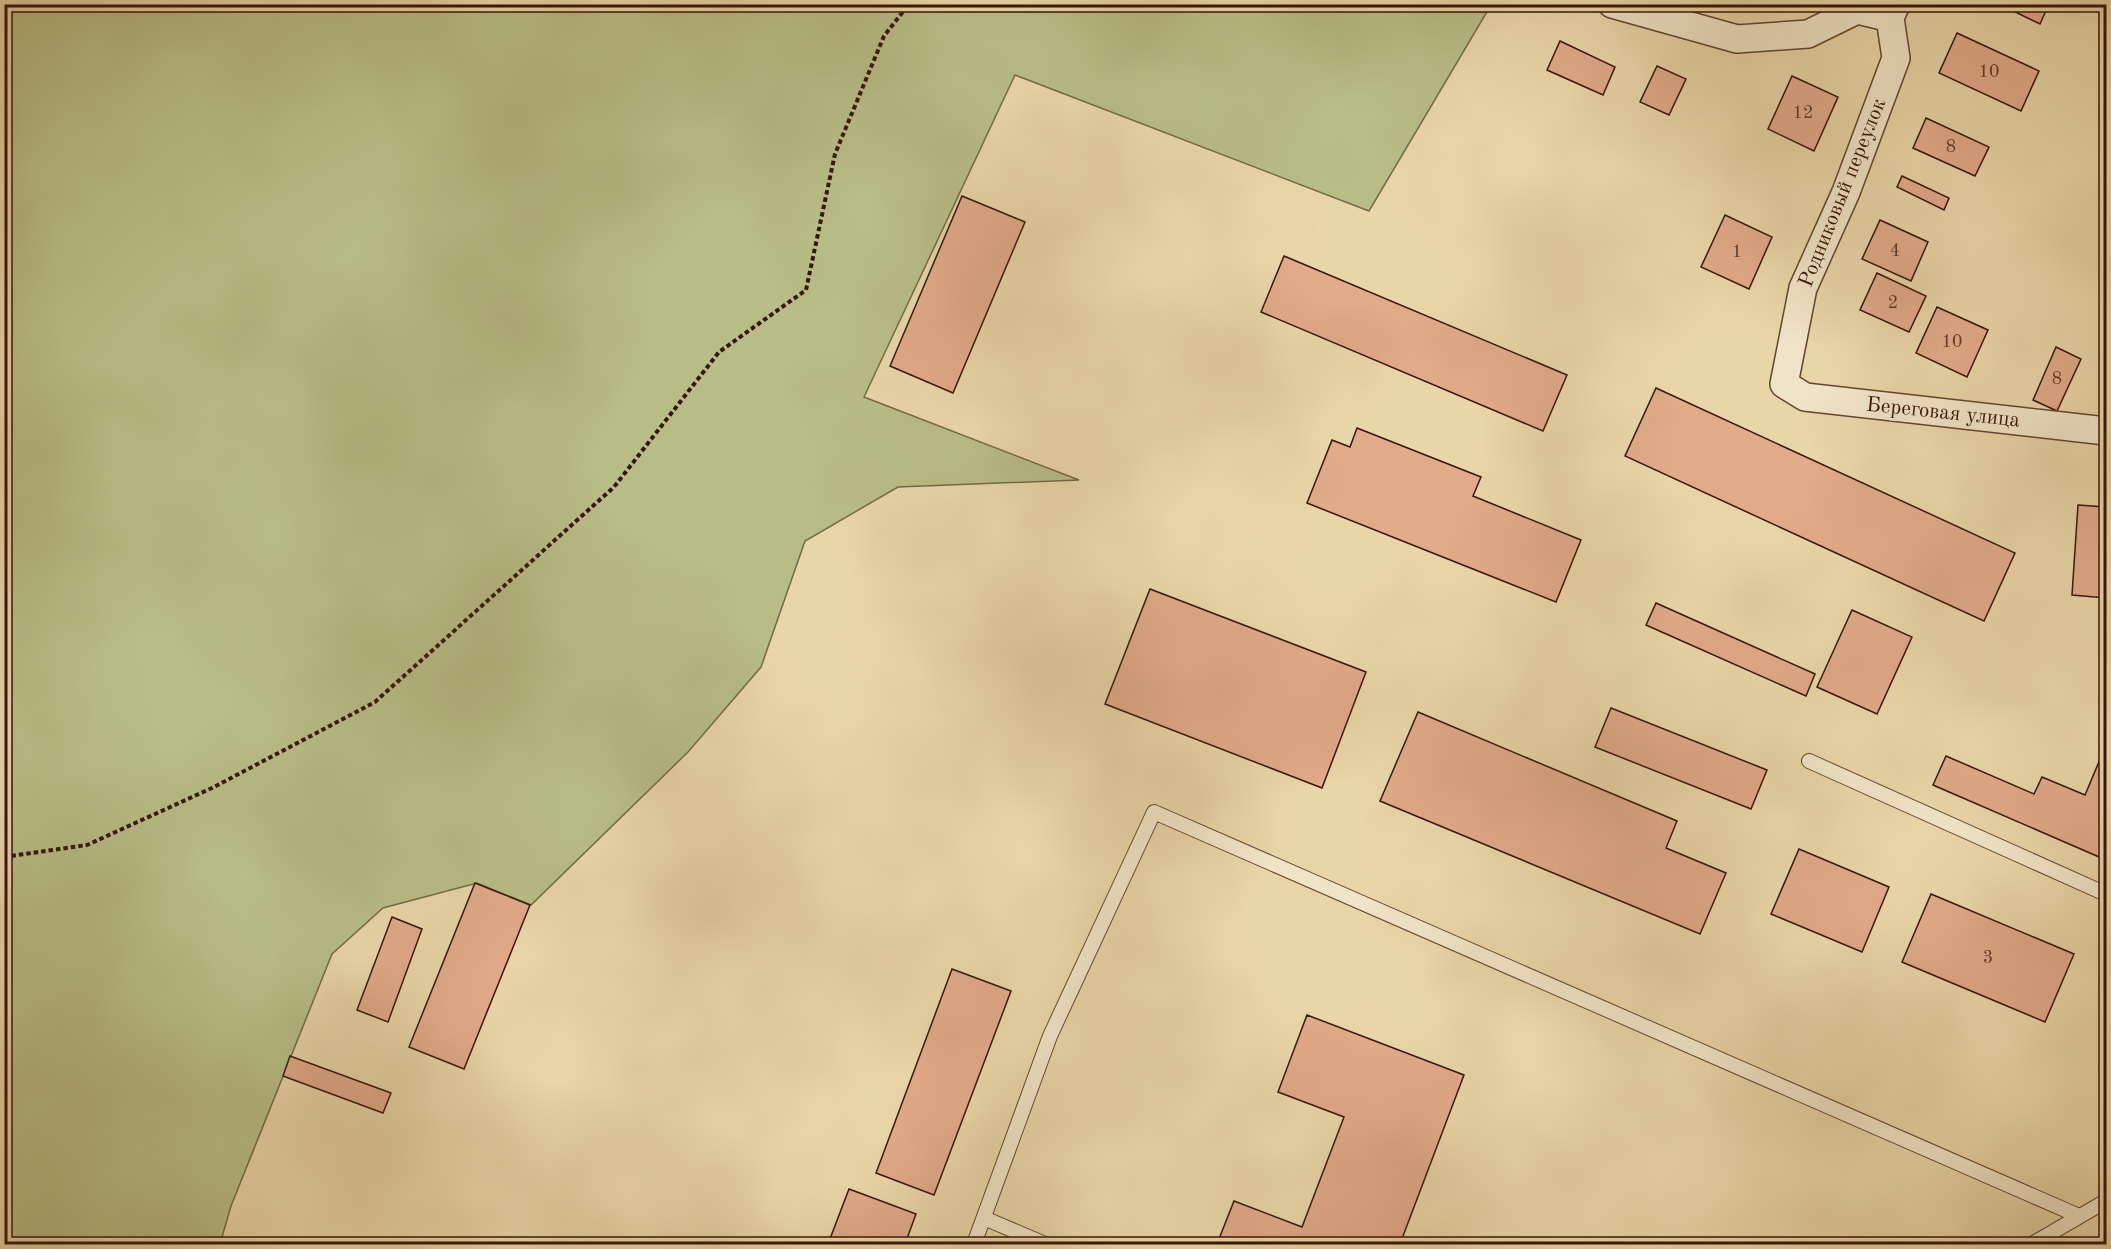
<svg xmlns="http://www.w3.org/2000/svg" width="2111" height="1249" font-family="'Old Standard TT',serif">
<rect width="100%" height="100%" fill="#e9d6a8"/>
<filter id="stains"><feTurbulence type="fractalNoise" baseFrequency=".00333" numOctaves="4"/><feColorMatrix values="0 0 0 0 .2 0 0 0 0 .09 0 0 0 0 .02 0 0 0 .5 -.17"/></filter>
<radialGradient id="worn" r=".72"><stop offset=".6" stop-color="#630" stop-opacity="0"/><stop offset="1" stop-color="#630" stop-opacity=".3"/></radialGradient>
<path fill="#b8bd86" stroke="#776946" stroke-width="1.5" d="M5,5H1491L1369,211L1015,75L864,397L1079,480L898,487L805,541L761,667L688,752L531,905L477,883L383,908L332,954L231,1206L220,1244H5Z"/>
<g fill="#e1aa89" stroke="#361507" stroke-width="1.5">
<path d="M1999,4H2049L2040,24Z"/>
<path d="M1957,33L2039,71L2021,111L1939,73Z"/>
<path d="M1560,41L1615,67L1603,95L1547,70Z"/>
<path d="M1657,66L1686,79L1669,115L1640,102Z"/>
<path d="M1792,76L1838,97L1814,151L1768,129Z"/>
<path d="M1926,118L1989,147L1975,176L1913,148Z"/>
<path d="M1902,176L1949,198L1944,210L1897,187Z"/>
<path d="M962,196L1025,222L953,393L890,366Z"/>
<path d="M1725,215L1772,237L1749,289L1701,267Z"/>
<path d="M1880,220L1928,242L1911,281L1862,259Z"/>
<path d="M1284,256L1567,375L1543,431L1261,312Z"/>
<path d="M1877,273L1926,296L1909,332L1860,310Z"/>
<path d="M1937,307L1988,330L1967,377L1916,353Z"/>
<path d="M2056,347L2081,359L2057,411L2033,400Z"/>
<path d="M1656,388L2015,553L1984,621L1625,456Z"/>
<path d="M1357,428L1481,477L1473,496L1581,540L1556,602L1307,503L1332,440L1350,447Z"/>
<path d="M2078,505L2106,507V598L2072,595Z"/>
<path d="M1150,589L1366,672L1322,788L1105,704Z"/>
<path d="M1656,603L1815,674L1806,696L1646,625Z"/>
<path d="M1852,610L1912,637L1877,714L1817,687Z"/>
<path d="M1611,708L1767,770L1751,809L1595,747Z"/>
<path d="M1418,712L1677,821L1666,848L1726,873L1700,934L1380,801Z"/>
<path d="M2106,745V860L1933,785L1946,756L2034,794L2042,777L2085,795Z"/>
<path d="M1799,849L1889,887L1862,952L1771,914Z"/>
<path d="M475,883L530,905L464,1069L409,1047Z"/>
<path d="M1931,894L2074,954L2045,1022L1902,962Z"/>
<path d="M392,917L422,929L388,1022L357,1010Z"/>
<path d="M952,969L1011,991L934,1195L876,1173Z"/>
<path d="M1307,1015L1464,1075L1400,1244H1217L1234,1201L1302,1227L1344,1117L1278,1092Z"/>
<path d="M290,1056L391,1093L383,1113L283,1076Z"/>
<path d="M849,1189L916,1214L905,1244H828Z"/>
</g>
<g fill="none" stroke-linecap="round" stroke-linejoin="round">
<defs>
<g id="service">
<path d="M1809,761L2106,894"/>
<path d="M984,1218L1045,1244"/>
<path d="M974,1244L1050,1036L1154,812L2079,1216"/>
<path d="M2032,1244L2106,1201"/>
</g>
<g id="minor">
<path d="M1612,4L1737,39L1808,34L1857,10L1890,18"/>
<path d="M1896,4L1890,18L1896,58L1846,192L1803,288L1784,384L1805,397L2106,431"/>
</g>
</defs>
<use href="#service" stroke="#63452f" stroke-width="16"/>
<use href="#minor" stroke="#63452f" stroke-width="30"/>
<path stroke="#361507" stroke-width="4" stroke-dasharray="4.5 3" stroke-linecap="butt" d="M4,857L87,845L212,788L375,702L614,487L719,352L806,290L835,154L884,36L909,4"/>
<use href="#service" stroke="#f1e4c6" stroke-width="14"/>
<use href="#minor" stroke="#f1e4c6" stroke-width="27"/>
</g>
<g text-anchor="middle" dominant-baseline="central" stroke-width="5" stroke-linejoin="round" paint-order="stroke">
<g font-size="18" fill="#613a28">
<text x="1989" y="72">10</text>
<text x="1803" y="113">12</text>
<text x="1951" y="147">8</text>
<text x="1895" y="251">4</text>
<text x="1737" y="252">1</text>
<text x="1893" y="303">2</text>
<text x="1952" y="342">10</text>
<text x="2057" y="379">8</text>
<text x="1988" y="958">3</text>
</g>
<g font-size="21" fill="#361507" stroke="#f1e4c6">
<text transform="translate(1843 193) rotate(-68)">Родниковый переулок</text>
<text transform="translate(1943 413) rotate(6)">Береговая улица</text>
</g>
</g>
<rect width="2111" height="1249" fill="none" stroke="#e9d6a8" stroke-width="24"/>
<rect x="6" y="6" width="2099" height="1237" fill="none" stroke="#361507" stroke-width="3"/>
<rect x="12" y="12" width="2087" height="1225" fill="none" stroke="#361507" stroke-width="1.5"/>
<rect width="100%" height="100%" filter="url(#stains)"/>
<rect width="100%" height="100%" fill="url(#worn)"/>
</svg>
